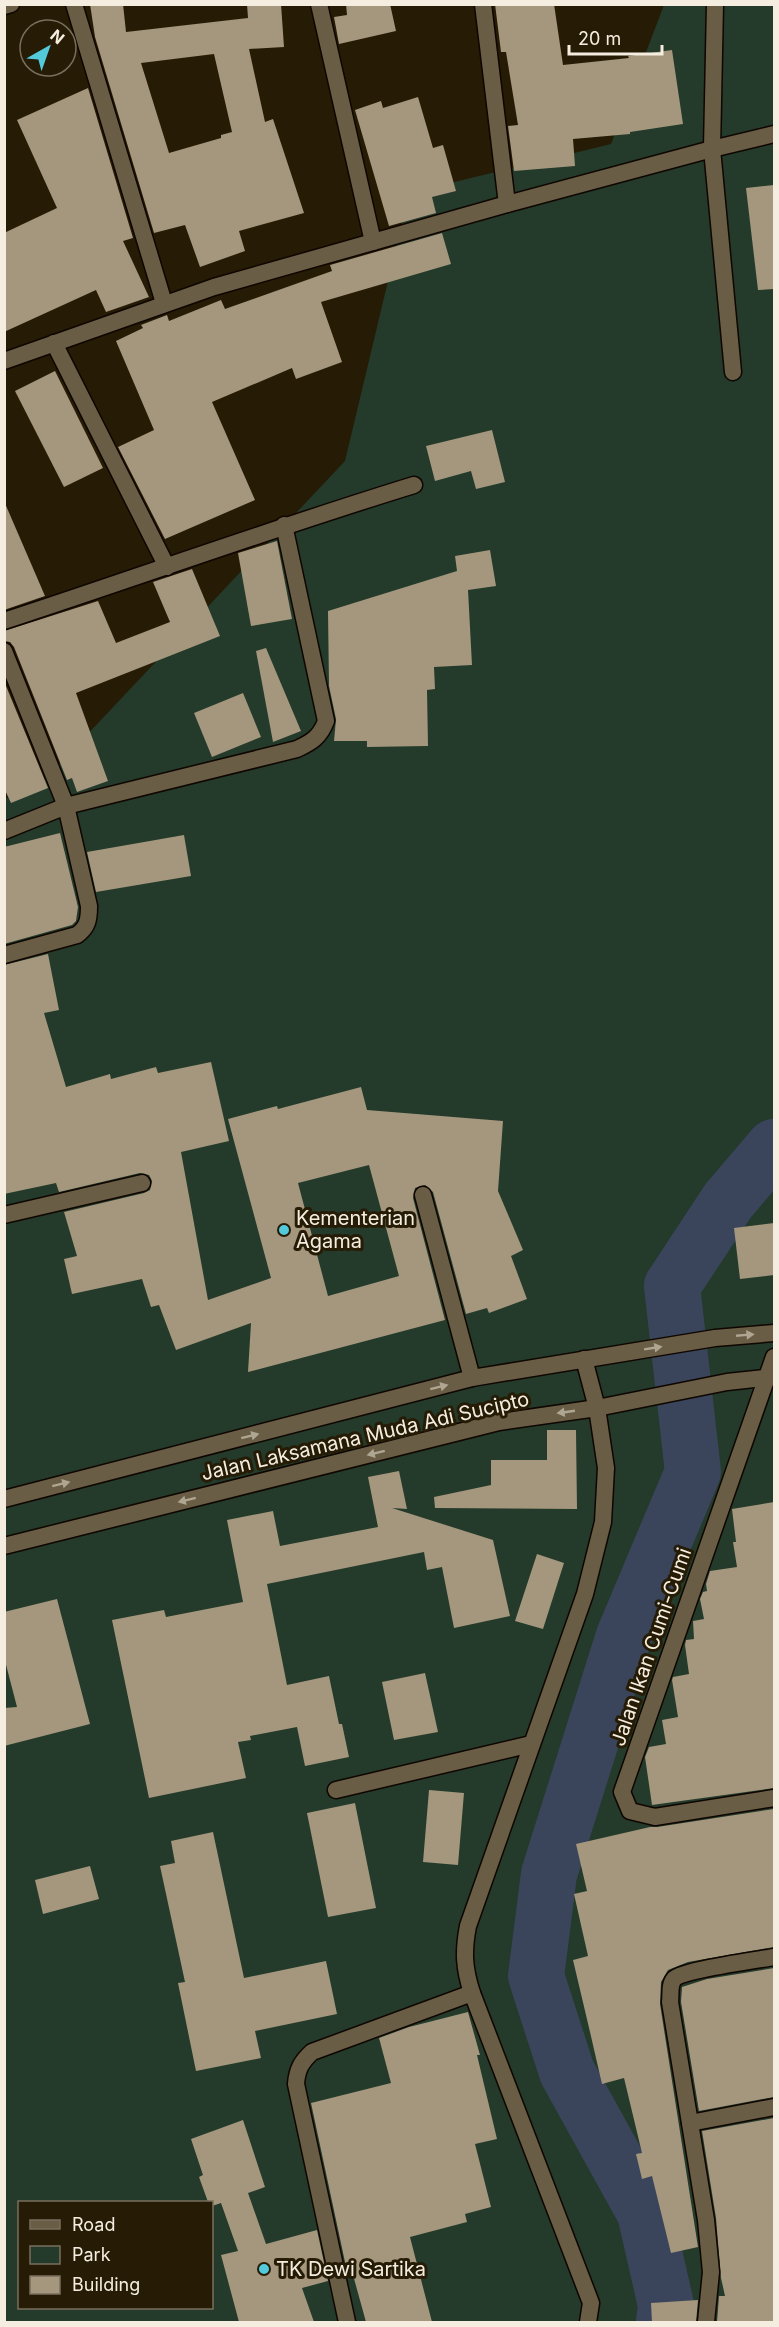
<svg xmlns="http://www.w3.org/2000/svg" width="779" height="2327" font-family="Inter,sans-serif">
<rect width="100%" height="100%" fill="#261b05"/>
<path fill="#243a2a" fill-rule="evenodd" d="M664,5H774V2322H5L4,799L33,792L345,461L409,193L611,144ZM20,2202H212V2308H20Z"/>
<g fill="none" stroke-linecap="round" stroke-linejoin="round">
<path stroke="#3a455c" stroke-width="56" d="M664,2322L666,2305L645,2213L567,2072L536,1976L549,1874L624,1636L693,1472L672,1286L728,1201L774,1147"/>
</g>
<g fill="#a4977d" fill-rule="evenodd">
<path d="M90,4H123L126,32L248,18L247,4H281L284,47L249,49L265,122L273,119L304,213L239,231L245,251L200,267L185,225L154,233L95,37ZM214,54L232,132L221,135V138L169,153L141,63Z"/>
<path d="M346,4H390L396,31L339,44L334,17L347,15Z"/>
<path d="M495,4H554L563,65L629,58L628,56L672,50L683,124L630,132V134L573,139L575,166L514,171L508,126L518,125L506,52H501Z"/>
<path d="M88,88L133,238L123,241L149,297L106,312L96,290L4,332V233L57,208L17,120Z"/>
<path d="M418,97L433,148L443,145L456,191L432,197L436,213L389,226L355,110L381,101L383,108Z"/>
<path d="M774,185V289L758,290L746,188Z"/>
<path d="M442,233L451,264L321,302L342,362L296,379L292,368L212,402L255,500L165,539L118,447L154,430L116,341L143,328L141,325L167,315L169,321L221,300L225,309L332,271L330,265Z"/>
<path d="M55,371L103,468L64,487L15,391Z"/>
<path d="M492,430L505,482L476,489L471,471L435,481L426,446Z"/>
<path d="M4,501L45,596L4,610Z"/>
<path d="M277,541L292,619L251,626L238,553Z"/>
<path d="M490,550L496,586L468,590L472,665L434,667L435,689L427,690L428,746L367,747V741H334L336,719L329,686L328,611L457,571L455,556Z"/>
<path d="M192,569L220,636L76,693L108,781L77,792L72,778L67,780L14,647L10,642L4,641V631L98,601L116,643L170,622L153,582Z"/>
<path d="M266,648L301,731L273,742L256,651Z"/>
<path d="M4,681L48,788L11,803L4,788Z"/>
<path d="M243,693L261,737L212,757L194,713Z"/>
<path d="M60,833L78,907L76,921L72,925L4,944V847Z"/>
<path d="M184,835L191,876L96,892L87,852Z"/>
<path d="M48,954L59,1010L44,1013L66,1087L110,1074L111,1079L156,1067L158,1073L211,1062L229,1141L181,1152L208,1300L271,1278L228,1119L277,1106L278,1109L361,1087L367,1110L503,1121L498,1191L523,1250L511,1256L527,1299L489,1313L487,1308L466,1314L433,1192L425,1185L415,1188L413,1198L445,1320L248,1372L251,1323L176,1350L159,1305L151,1307L142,1279L72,1294L64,1259L77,1256L64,1212L144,1193L150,1190L152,1181L149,1175L140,1173L59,1192L56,1183L4,1194V965ZM369,1165L399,1276L328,1296L298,1183Z"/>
<path d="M774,1223V1275L740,1279L734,1228Z"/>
<path d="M547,1430H576L577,1509L435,1508L434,1497L491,1485V1460H547Z"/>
<path d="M399,1471L407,1509L392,1508L493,1540L510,1616L454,1628L442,1567L427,1570L424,1552L267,1584L287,1685L329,1676L339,1724H342L349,1757L305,1766L297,1727L250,1736L251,1740L238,1742L246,1778L149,1798L112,1620L164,1610L166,1617L243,1602L227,1520L273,1511L280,1546L378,1527L368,1477Z"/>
<path d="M774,1502V1788L652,1805L645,1757L649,1747L666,1744L662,1720L678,1717L672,1680L673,1677L689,1674L685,1645L686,1640L694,1639L693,1621L704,1619L700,1599L703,1592L707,1591L706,1584L710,1571L737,1567L733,1542H736L732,1509Z"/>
<path d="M537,1554L564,1563L543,1629L515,1621Z"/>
<path d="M57,1599L90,1724L4,1746V1708L17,1707L4,1657V1612Z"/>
<path d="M425,1673L438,1732L394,1740L382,1682Z"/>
<path d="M429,1790L464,1793L458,1865L423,1862Z"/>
<path d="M355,1803L376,1908L328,1917L307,1813Z"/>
<path d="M774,1809V1947L688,1962L668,1970L661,1982L660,2004L698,2247L671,2253L652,2176L642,2179L636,2154L642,2153L624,2078L602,2084L590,2032L573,1960L588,1956L574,1894L587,1891L576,1844L650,1827H657Z"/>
<path d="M213,1832L244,1978L326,1961L337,2014L255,2031L261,2058L196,2071L178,1983L185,1982L160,1866L175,1863L171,1841Z"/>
<path d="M90,1866L99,1899L43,1914L35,1880Z"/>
<path d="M774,1968V2097L699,2111L681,2002L682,1987L707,1979Z"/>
<path d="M468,2012L480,2055H477L497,2139L475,2144L491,2207L465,2214L467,2222L410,2237L432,2322H366L353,2275L348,2276L311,2103L391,2083L379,2038L409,2027Z"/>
<path d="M774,2118V2322H717L719,2296H725L721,2278L716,2218L702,2131Z"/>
<path d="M243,2120L265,2187L248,2193L266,2244L317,2230L328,2281L302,2288L314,2322H239L221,2255L238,2251L221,2203L212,2206V2202H208L199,2177L203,2175L191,2139Z"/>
<path d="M698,2300L696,2322H652L651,2303Z"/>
</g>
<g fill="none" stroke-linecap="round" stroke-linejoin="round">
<defs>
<path id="service" d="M423,1195L472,1378"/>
<g id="minor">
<path d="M74,4L164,303"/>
<path d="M319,4L373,242"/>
<path d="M483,4L507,204"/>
<path d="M715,4L712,149L733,372"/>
<path d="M4,6L11,4"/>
<path d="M54,343L167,567"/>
<path d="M4,361L214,287L507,204L712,149L774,134"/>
<path d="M4,621C141,576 277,527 414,485"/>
<path d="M4,651L66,806L89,906C89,919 88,927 77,935L4,955"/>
<path d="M4,831L66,806L297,749C312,742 320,737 326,721L284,525"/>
<path d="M4,1215L142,1183"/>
<path d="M774,1357L622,1792L630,1811L655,1817L774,1798"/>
<path d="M584,1359L597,1408L606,1468L603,1522L585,1594L468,1926C463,1952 464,1968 472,1993L591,2303L588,2322"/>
<path d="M336,1790L531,1744"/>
<path d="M690,2123L774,2107"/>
<path d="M347,2322L296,2084C297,2070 301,2062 312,2052L472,1993"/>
<path d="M706,2322L711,2272L706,2220L670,2002C671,1995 669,1985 674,1979C683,1970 757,1960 774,1957"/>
</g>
<g id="secondary">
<path d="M4,1499L472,1378L715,1338L774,1333"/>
<path d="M4,1546L499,1422L597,1408L727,1382L774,1377"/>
</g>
</defs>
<use href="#service" stroke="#0f0600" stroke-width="19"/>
<use href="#minor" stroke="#0f0600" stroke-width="19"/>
<use href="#secondary" stroke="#0f0600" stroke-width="19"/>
<use href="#service" stroke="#695d45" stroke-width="16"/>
<use href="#minor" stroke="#695d45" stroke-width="16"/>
<use href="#secondary" stroke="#695d45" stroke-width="16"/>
</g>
<defs><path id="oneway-solid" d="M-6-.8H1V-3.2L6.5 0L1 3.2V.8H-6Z" transform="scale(1.5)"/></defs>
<g fill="#afa692">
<use href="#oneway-solid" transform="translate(745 1335) rotate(-5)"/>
<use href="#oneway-solid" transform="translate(653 1348) rotate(-9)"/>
<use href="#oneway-solid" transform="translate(439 1387) rotate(-14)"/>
<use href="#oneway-solid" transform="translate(566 1412) rotate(172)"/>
<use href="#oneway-solid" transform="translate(250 1436) rotate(-14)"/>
<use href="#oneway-solid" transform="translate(376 1453) rotate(166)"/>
<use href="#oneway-solid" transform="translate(61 1484) rotate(-14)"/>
<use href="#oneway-solid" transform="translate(187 1500) rotate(166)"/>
</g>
<g fill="#53cadc" stroke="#261b05" stroke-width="2">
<circle cx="284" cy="1230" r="6"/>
<circle cx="264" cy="2269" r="6"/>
</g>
<g text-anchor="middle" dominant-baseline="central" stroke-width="6" stroke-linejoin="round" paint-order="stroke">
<g font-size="20" fill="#f5eee0" stroke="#261b05" text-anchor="start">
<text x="296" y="1218">Kementerian<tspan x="296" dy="23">Agama</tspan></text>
<text x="276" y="2269">TK Dewi Sartika</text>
</g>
<g font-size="20" fill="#f5eee0" stroke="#261b05">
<text transform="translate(365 1436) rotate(-13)">Jalan Laksamana Muda Adi Sucipto</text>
<text transform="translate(651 1647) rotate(-71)">Jalan Ikan Cumi-Cumi</text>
</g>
</g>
<rect width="779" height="2327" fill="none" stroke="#f5eee0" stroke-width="12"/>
<rect x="18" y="2201" width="195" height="108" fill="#261b05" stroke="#796f5d" stroke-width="1.5"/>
<rect x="30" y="2220" width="30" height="9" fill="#695d45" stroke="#796f5d" stroke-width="1.5"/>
<text x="72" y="2231" font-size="18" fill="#f5eee0">Road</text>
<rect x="30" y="2246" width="30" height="18" fill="#243a2a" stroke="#796f5d" stroke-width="1.5"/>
<text x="72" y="2261" font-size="18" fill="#f5eee0">Park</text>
<rect x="30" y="2276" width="30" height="18" fill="#a4977d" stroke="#796f5d" stroke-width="1.5"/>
<text x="72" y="2291" font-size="18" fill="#f5eee0">Building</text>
<g transform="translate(48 48) rotate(40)"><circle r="28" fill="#261b05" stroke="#796f5d" stroke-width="1.5"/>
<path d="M0-4.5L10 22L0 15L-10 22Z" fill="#53cadc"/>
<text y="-9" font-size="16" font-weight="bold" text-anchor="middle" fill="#f5eee0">N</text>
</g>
<path d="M569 45v9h93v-9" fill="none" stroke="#f5eee0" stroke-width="3"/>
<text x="578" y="45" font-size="18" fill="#f5eee0" stroke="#261b05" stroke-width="4.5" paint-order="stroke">20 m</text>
</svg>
